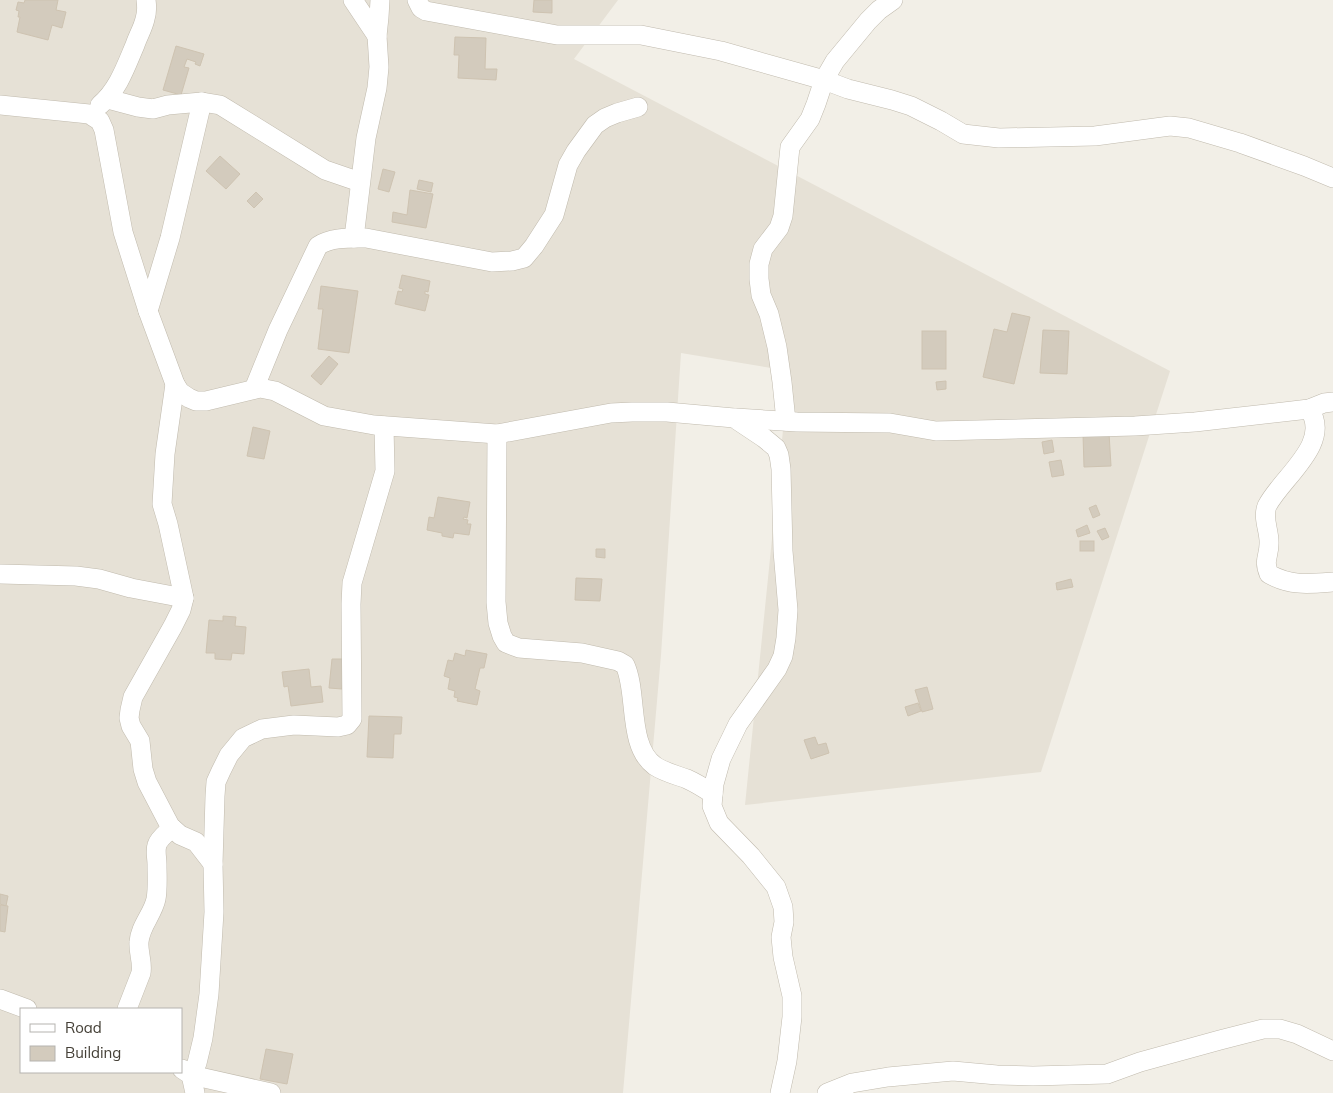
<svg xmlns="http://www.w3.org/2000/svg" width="1333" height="1093" font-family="Mulish,sans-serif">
<rect width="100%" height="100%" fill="#f2efe7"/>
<path fill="#e6e1d6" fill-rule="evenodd" d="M0,0H618L574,59L1170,371L1041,772L745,805L789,371L681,353L661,655L623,1093H0ZM21,1009H181V1072H21Z"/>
<g fill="#d3cbbd" stroke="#cec3b1">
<path d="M25,0H58L56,10L66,12L62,28L52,25L48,40L17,32L20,17H18L19,11L16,10L18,2L24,3Z"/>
<path d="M534,0H552V13L533,12Z"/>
<path d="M455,37L486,38L485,69H497L496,80L458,78L459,55H454Z"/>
<path d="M176,46L204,54L200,66L195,64L196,62L187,59L184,67L189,68L181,95L163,90Z"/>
<path d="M220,156L240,174L226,189L206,171Z"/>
<path d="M383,169L395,172L389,192L378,189Z"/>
<path d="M419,180L433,183L431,192L417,189Z"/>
<path d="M410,190L433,194L426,228L392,222L393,212L407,215Z"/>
<path d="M256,192L263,199L254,208L247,201Z"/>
<path d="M402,275L430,281L428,292L425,291V294L429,295L425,311L395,304L398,291L402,292L403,289L399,288Z"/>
<path d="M321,286L358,291L349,353L318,349L323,309H318Z"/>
<path d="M1012,313L1030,317L1014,384L983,377L994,329L1007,332Z"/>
<path d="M1043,330L1069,331L1067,374L1040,373Z"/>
<rect x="922" y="331" width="24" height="38"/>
<path d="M329,356L338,364L321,385L311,376Z"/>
<path d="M946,381V389L937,390L936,382Z"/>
<path d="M253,427L270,431L264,459L247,456Z"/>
<path d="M1109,433L1111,466L1084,467L1083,434Z"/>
<path d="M1052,440L1054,452L1044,454L1042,442Z"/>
<path d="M1061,460L1064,475L1052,477L1049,462Z"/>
<path d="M438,497L470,502L467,518L464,517L463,519L468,520L467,524H471L469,535L454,533L453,538L442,536V533L427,530L429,517L434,518Z"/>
<path d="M1096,505L1100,515L1093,518L1089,508Z"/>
<path d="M1087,525L1090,533L1078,537L1076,530Z"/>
<path d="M1105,528L1109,537L1102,540L1097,531Z"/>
<rect x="1080" y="541" width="14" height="10"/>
<path d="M596,549H605V558L596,557Z"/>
<path d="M576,578L602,579L600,601L575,600Z"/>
<path d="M1071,579L1073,587L1057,590L1056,583Z"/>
<path d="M223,616L236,617L235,626L246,627L244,654L232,653L231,660L215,659V653H206L209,620L223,621Z"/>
<path d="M466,650L487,654L484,668H480L475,689L480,691L477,705L457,701L458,698L454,697L455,691L448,689L450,678L444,676L448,660L453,661L455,653L465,656Z"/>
<path d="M332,659H344L342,689L329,688Z"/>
<path d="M309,669L311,687L321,686L323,702L291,706L288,686L284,687L282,672Z"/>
<path d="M927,687L933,709L922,712L915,690Z"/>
<path d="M918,703L921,711L908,716L905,707Z"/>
<path d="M369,716L402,717L401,734H394L393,758L367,757Z"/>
<path d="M815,737L818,745L826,743L829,753L811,759L804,740Z"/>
<path d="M0,894L8,896L6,906L0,904Z"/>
<path d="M0,905L8,906L5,932L0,931Z"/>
<path d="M266,1049L293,1054L287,1084L260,1079Z"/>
</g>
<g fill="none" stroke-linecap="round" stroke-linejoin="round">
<defs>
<g id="minor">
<path d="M353,0L377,36"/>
<path d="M417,0L421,8L426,11L557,35H641L721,51L824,80L848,89L892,100L911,106L941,121L963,134L999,138L1095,136L1170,126L1189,128L1240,143L1304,166L1333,178"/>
<path d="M108,99L138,107L153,109L168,105L202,102L220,105L325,170L360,182"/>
<path d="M0,105L89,114L100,121L104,130L123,232L148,311L175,384L180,392L189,398L196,401H206L260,388L275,391L324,416L374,425L497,434L611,413L632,412H667L734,418L764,438L776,448L779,455L781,469L783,551L788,610L786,638L783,656L777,669L738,724L721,759L714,784L712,806L719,823L751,856L776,887L783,907L784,922L781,937L783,957L792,996V1017L787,1061L780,1093"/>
<path d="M100,105C118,90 126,66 135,45C138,36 143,28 145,19C147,13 147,7 146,0"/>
<path d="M354,238L366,138L377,88L379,67L377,36L379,17L380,0"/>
<path d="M148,311L170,238L202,102"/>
<path d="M175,384L165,454L162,504L168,524L184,598L181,610L173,626L133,697L130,710L129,718L131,726L140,741L143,769L147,782L170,826L180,835L196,842L213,864"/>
<path d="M254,389L278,330L318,246C331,237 350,238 366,238L492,262L512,261L524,258L534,246L554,215L568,165L576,151L595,125L605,118L617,113L638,107"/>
<path d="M1309,409C1333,443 1281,478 1267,506C1262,518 1270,532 1269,544C1269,557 1263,560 1269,574C1291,586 1308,584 1333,582"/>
<path d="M736,418L797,422L890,423L936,431L1135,426L1195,422L1309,409L1324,403L1333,402"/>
<path d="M786,421L782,382L777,347L769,314L761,295L759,279V264L763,249L779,228L783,216L790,147L810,119L816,104L824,80L835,61L868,21L879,10L893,0"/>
<path d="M497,434L496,602L498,623L502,636L506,643L519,648L582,653L618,661L625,665C638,693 627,746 655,766C664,772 676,775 687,779C696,783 704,788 713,794"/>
<path d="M0,574L76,576L99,579L131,588L184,598"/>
<path d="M0,999L27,1009"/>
<path d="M127,1009L141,973C143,962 138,952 139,942C140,926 153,914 156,899C158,888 157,876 157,864C157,858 155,851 157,845C159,838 167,833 172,828"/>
<path d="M182,1069L191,1075L195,1093"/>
<path d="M271,1093L191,1075L197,1063L203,1038L209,994L214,912L213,864L215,796L216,782L221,771L229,755L243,738L262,729L294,725L338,727L347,725L352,719L351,604L352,583L385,471L384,426"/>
<path d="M827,1093L852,1083L888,1077L953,1071L997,1075L1033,1076L1107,1074L1140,1062L1220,1040L1263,1029H1280L1297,1034L1333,1051"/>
</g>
</defs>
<use href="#minor" stroke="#c0baad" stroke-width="20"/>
<use href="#minor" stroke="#fff" stroke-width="19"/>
</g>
<rect x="20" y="1008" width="162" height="65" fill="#ffffff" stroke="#b5b3af"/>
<rect x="30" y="1024" width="25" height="8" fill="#ffffff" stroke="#b5b3af"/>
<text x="65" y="1033" font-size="15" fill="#454037">Road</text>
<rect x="30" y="1046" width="25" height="15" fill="#d3cbbd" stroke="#b5b3af"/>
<text x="65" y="1058" font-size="15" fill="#454037">Building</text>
</svg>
